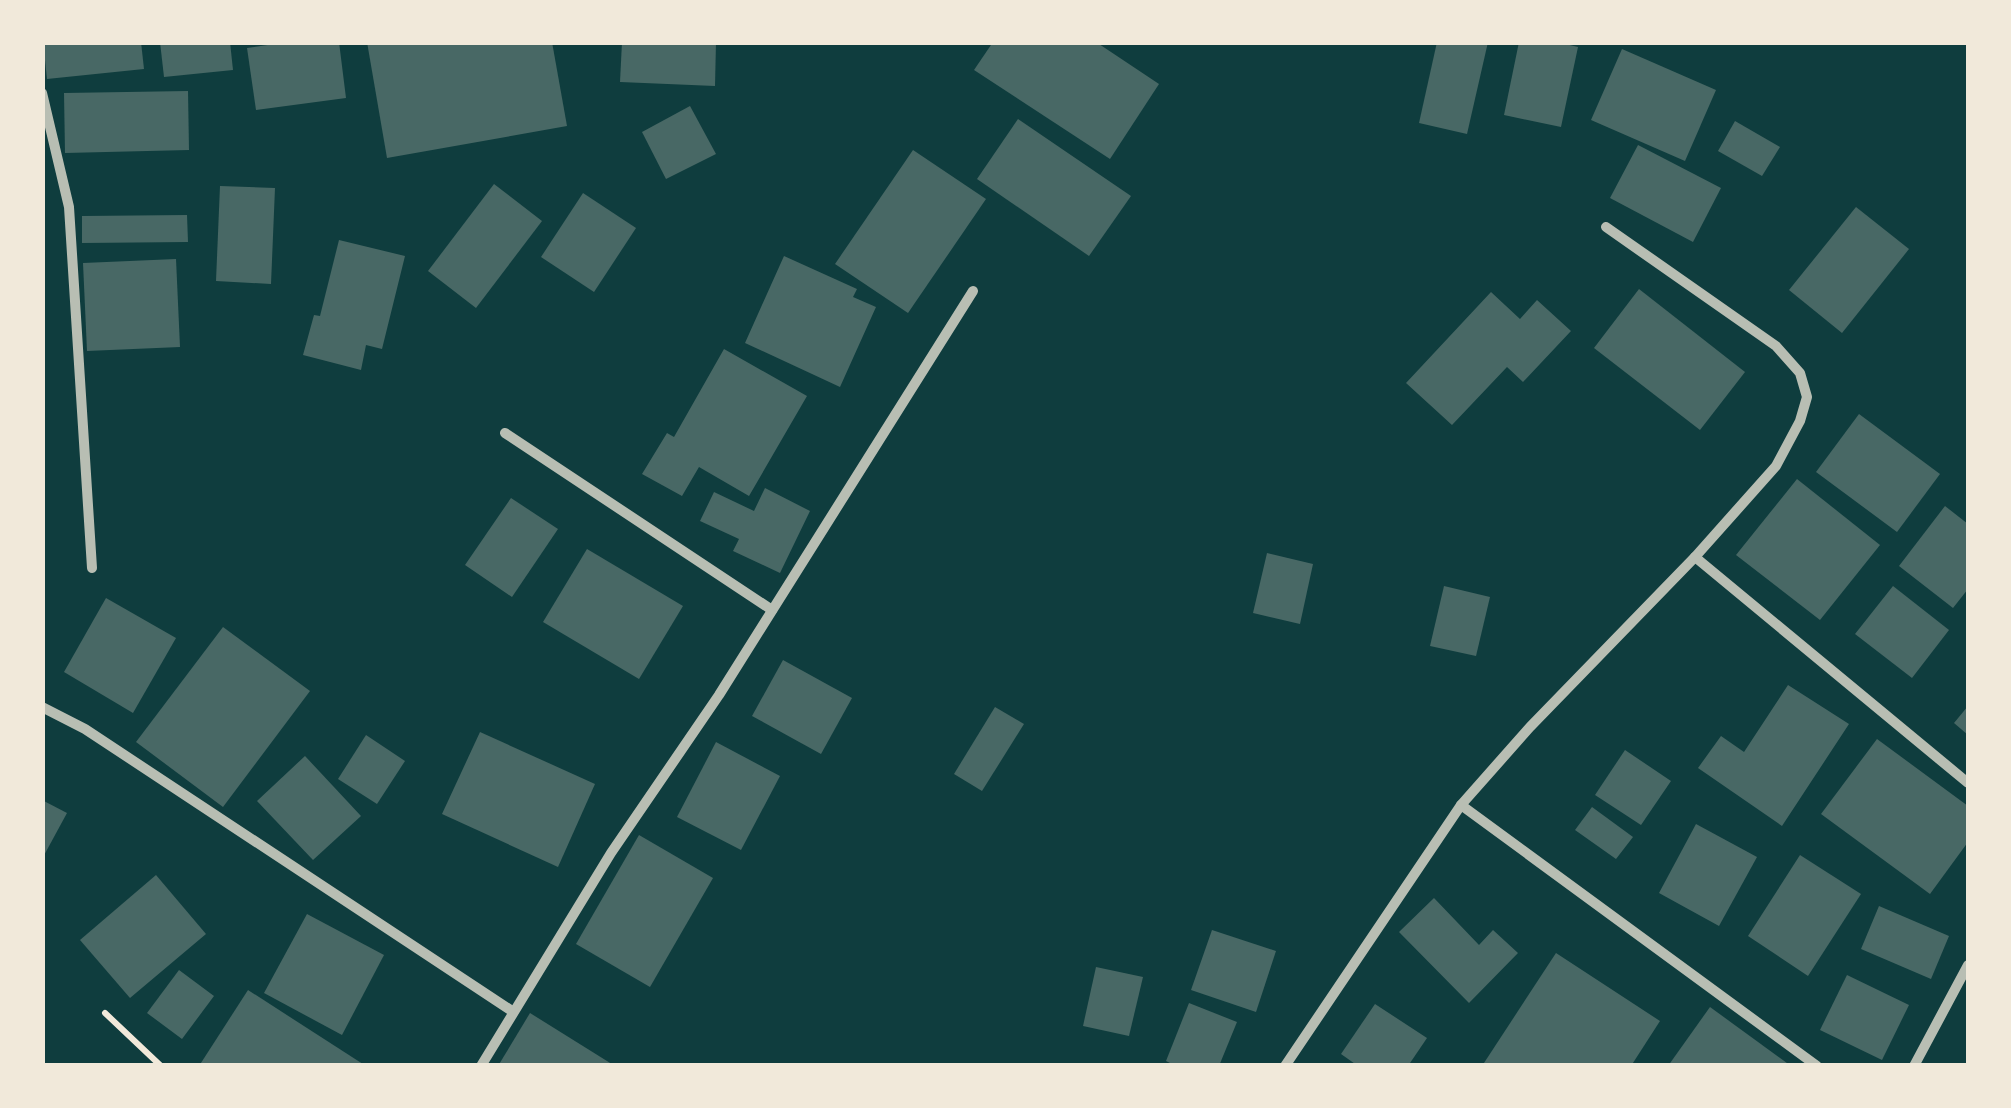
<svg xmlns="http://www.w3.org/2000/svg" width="2011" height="1108" font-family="'Roboto Condensed',sans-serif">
<rect width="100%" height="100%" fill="#0f3d3e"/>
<g fill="#486865">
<path d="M43,42H141L144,69L47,79Z"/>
<path d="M160,42H230L233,70L164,77Z"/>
<path d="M288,42H339L346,98L256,110L247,48Z"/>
<path d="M367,42H552L567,126L387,158Z"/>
<path d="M622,42H716L715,86L620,82Z"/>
<path d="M993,42H1096L1159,84L1110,159L974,70Z"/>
<path d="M1437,42H1488L1467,134L1419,123Z"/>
<path d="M1519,42H1557L1578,47L1561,127L1504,115Z"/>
<path d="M1622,49L1716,90L1685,161L1591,120Z"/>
<path d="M188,91L189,150L65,153L64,93Z"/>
<path d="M690,106L716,154L666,179L642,132Z"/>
<path d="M1018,119L1131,196L1089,256L977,179Z"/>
<path d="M1735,121L1780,147L1762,176L1718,151Z"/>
<path d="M1638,145L1721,188L1693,242L1610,198Z"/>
<path d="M913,150L986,199L908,313L835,264Z"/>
<path d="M494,184L542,221L476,308L428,271Z"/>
<path d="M220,186L275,188L271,284L216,281Z"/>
<path d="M583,193L636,228L594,292L541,257Z"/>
<path d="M1856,207L1909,249L1842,333L1789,290Z"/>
<path d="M187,215L188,242L82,243V216Z"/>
<path d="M339,240L405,256L382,349L366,345L361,370L303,355L314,315L320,316Z"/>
<path d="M784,256L857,289L853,297L876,307L840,387L745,343Z"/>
<path d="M176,259L180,347L87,351L83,263Z"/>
<path d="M1639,289L1745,372L1700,430L1594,348Z"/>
<path d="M1491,292L1520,319L1537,300L1571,331L1523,382L1507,367L1452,425L1406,383Z"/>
<path d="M724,349L807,396L749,496L699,467L682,496L642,474L667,433L674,437Z"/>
<path d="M1859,414L1940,474L1897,532L1816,472Z"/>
<path d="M1797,479L1880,545L1820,620L1736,555Z"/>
<path d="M765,488L810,511L780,573L733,551L739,539L700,521L714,492L754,511Z"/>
<path d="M511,498L558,529L512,597L465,565Z"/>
<path d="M1945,506L1968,524V589L1953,608L1899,566Z"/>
<path d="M587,549L683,606L639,679L543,622Z"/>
<path d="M1267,553L1313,564L1300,624L1253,613Z"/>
<path d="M1444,586L1490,597L1476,656L1430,646Z"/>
<path d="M1893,586L1949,630L1912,678L1855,634Z"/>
<path d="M106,598L176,638L133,713L64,672Z"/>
<path d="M223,627L310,691L223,807L136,742Z"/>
<path d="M783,660L852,698L821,754L752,716Z"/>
<path d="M1788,685L1849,724L1782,826L1698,768L1721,736L1744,752Z"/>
<path d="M1968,706V735L1954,723Z"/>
<path d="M995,707L1024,724L982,791L954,774Z"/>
<path d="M480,732L595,784L558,867L442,814Z"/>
<path d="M366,735L405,761L377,804L338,779Z"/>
<path d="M1877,739L1968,806V842L1930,894L1821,814Z"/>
<path d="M716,742L780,776L741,850L677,817Z"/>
<path d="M1625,750L1671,781L1641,825L1595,795Z"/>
<path d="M305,756L361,816L313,860L257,801Z"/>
<path d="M42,800L67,813L42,859Z"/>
<path d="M1592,807L1633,837L1616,859L1575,830Z"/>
<path d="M1696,824L1757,857L1719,926L1659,893Z"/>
<path d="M639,835L713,878L650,987L576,944Z"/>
<path d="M1800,855L1861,894L1808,976L1748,936Z"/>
<path d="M156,875L206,934L130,998L80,940Z"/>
<path d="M1434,898L1479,945L1493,930L1518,953L1469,1003L1399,932Z"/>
<path d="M1879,906L1949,936L1931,979L1861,949Z"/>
<path d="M307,914L384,955L342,1035L264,993Z"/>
<path d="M1212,930L1276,951L1256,1012L1191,990Z"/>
<path d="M1556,953L1660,1021L1631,1066H1482Z"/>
<path d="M1096,967L1143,977L1129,1036L1083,1026Z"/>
<path d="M179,970L214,996L182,1039L147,1013Z"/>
<path d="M1847,975L1909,1005L1882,1060L1820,1030Z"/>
<path d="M248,990L366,1066H199Z"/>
<path d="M1189,1003L1237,1022L1219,1066H1176L1166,1061Z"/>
<path d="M1375,1004L1427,1038L1408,1066H1358L1341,1054Z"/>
<path d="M1710,1007L1791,1066H1668Z"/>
<path d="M530,1013L615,1066H498Z"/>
</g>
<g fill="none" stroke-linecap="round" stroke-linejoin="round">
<path stroke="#f1e9da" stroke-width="6" d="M105,1013L161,1066"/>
<g stroke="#b8beb3" stroke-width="10">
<path d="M42,93L69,207L92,568"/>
<path d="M505,433L772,610"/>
<path d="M1695,557L1968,783"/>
<path d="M42,707L85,729L512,1011"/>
<path d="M1461,805L1817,1066"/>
<path d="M481,1066L611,853L719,695L973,291"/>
<path d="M1285,1066L1461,805L1530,727L1695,557L1776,466L1800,421L1807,397L1800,373L1776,346L1606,227"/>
<path d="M1914,1066L1968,965"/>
</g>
</g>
<rect width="2011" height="1108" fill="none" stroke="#f1e9da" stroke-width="90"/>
</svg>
